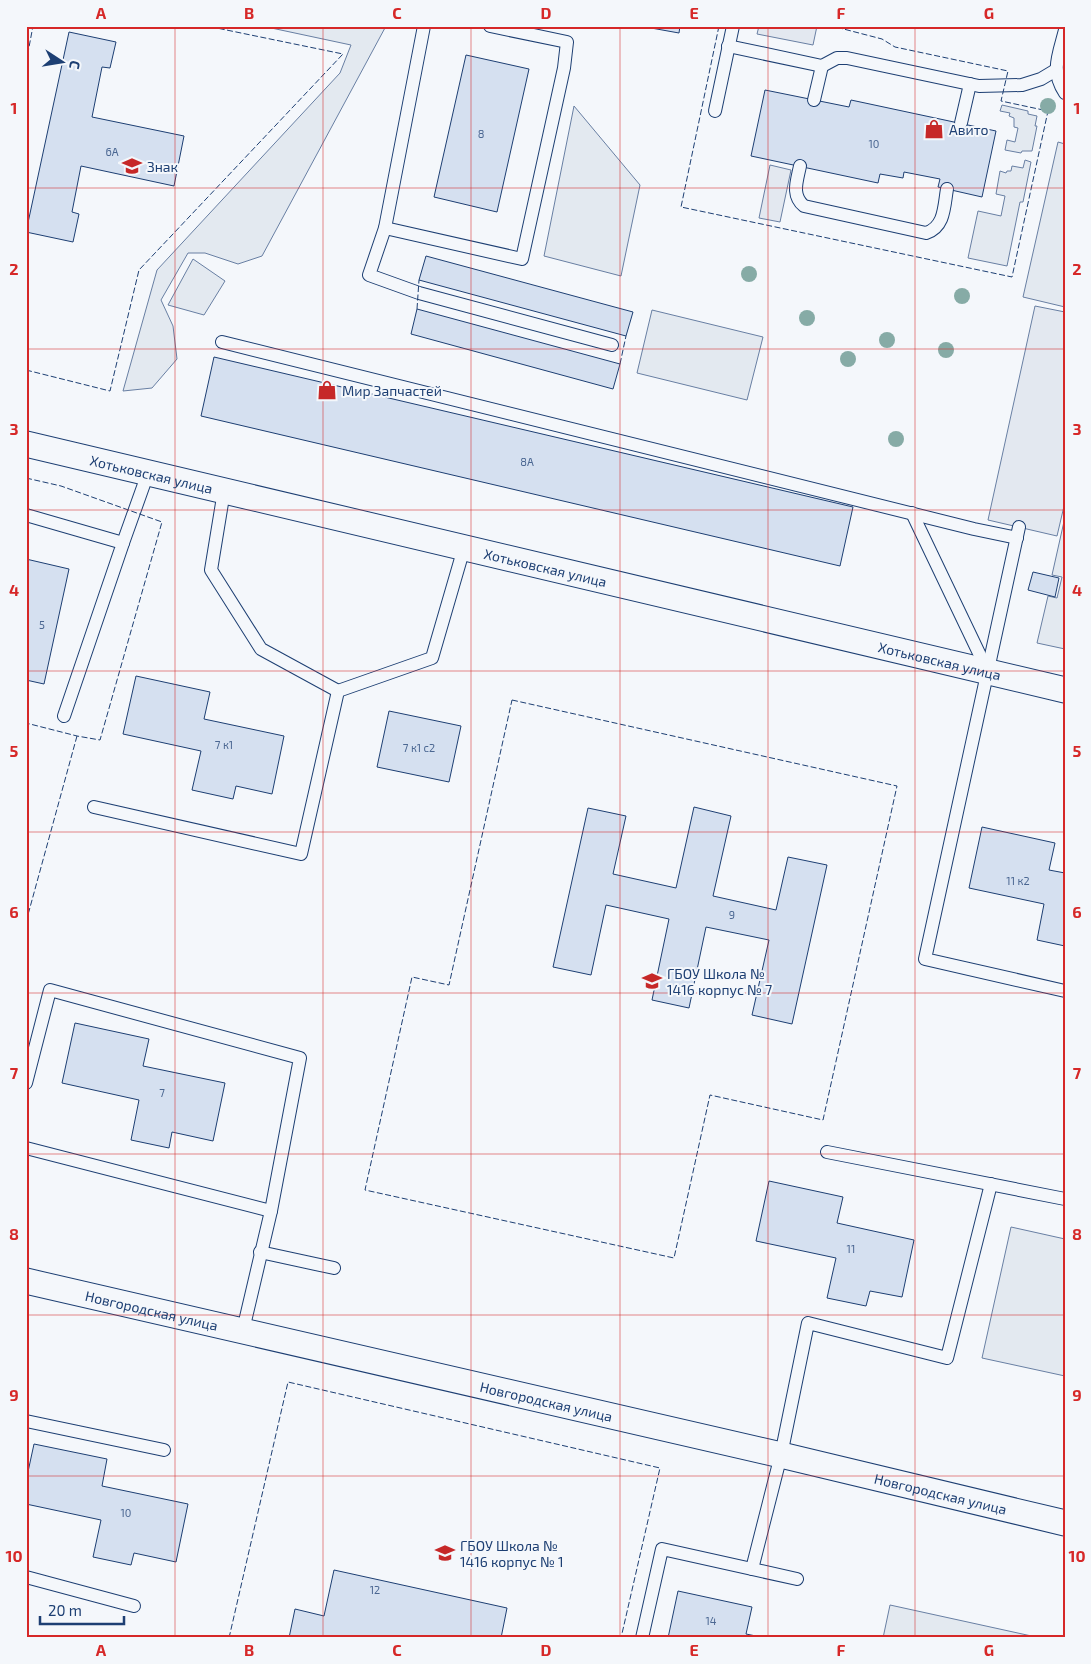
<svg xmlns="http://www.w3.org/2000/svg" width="1091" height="1664" font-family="'Exo 2',sans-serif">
<rect width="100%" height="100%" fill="#f4f7fb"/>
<g fill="#e3e9f0" stroke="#687fa3">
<path d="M262,26H386L262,256L238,264L205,253H188L161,300L173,326L177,359L152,388L123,391L157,270L340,73L351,45Z"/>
<path d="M1002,105L1028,111V114L1037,116L1035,126H1037L1032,151H1022L1021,153L1005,150L1007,140L1015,142L1018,128L1014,127V118L1009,116L1010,113L1000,111Z"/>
<path d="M574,106L640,185L621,276L544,256Z"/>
<path d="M1058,142L1065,144V307L1023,297Z"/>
<path d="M1025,160L1031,162L1023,202H1020L1007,266L968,258L978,211L1001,216L1005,196L996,194L1000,171L1006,173L1007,171H1011L1012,166L1023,168Z"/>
<path d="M193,259L225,281L204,315L168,305Z"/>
<path d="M652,310L763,337L747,400L637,373Z"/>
<path d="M1065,517V649L1037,643L1048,596L1057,598L1062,577L1052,575Z"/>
<path d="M1011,1227L1065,1239V1376L982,1358Z"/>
<path d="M890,1605L1036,1637V1638H883Z"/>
</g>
<g fill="#e3e8f0" stroke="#687fa3">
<path d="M759,26H817L813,45L757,34Z"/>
<path d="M770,165L791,170L780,222L759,218Z"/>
<path d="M1035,306L1065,312V502L1057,536L988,520Z"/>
</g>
<g fill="#d5e0f0" stroke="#1d3f73">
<path d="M640,26H680L679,33Z"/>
<path d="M69,32L116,42L110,68L102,67L92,117L184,136L174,186L81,166L72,212L79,214L73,242L26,232Z"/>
<path d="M466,55L529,69L497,212L434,197Z"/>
<path d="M765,90L849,107L851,100L996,131L982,197L938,187L940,179L904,172L903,178L880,174L878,183L751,156Z"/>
<path d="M426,256L633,312L626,336L419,280Z"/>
<path d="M417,309L620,364L613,389L411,334Z"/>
<path d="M214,357L853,507L840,566L201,416Z"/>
<path d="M26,559L69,569L44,684L26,680Z"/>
<path d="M1033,572L1059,578L1055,597L1028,590Z"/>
<path d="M136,676L210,692L204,719L284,736L272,794L236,786L233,799L192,790L201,751L123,734Z"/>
<path d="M389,711L461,726L449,782L377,767Z"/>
<path d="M694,807L731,816L713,896L776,910L788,857L827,865L792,1024L752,1015L769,940L706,927L689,1008L652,1000L669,919L606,905L591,975L553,967L588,808L626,816L613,874L676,888Z"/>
<path d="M982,827L1055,843L1049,870L1065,873V946L1037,940L1044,904L969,888Z"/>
<path d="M75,1023L149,1039L143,1066L225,1083L213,1141L172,1132L169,1148L131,1140L139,1100L62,1083Z"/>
<path d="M769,1181L843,1197L837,1223L914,1240L902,1297L870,1291L866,1306L827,1298L836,1258L756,1241Z"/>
<path d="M34,1444L107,1459L102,1486L188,1504L176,1562L134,1553L131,1565L93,1557L101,1520L26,1504V1481Z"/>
<path d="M334,1570L507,1608L501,1638H289L295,1609L324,1616Z"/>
<path d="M678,1591L752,1607L746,1634L766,1638H668Z"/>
</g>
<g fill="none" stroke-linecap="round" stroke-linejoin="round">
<defs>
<g id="lane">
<path d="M424,26L385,228L369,275L419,293L612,345"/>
<path d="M1065,30C1059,54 1050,71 1065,93"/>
<path d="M728,46L822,66L837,58H847L979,86L1022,85L1041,79L1056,70"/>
<path d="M814,100L822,66"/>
<path d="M715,111L733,26"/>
<path d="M961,123L970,84"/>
<path d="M800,166C797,181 791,195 804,206L926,233C945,227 944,206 947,189"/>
<path d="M385,228L522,259L564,68L567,42L490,26"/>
<path d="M222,342L974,529L1017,538"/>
<path d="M224,491L211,570L261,649L338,691"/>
<path d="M912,513L988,672"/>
<path d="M26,515L123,543L64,716"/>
<path d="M1019,527L925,959L1065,991"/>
<path d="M123,543L148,473"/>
<path d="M94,807L301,854L338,691L432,658L464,548"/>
<path d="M26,1083L50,990L300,1058L271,1211L243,1330"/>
<path d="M26,1148L271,1211"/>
<path d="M827,1152L1065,1199"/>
<path d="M260,1252L334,1268"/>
<path d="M26,1421L164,1450"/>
<path d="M752,1569L797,1579"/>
<path d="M26,1577L134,1606"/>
<path d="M642,1638L662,1549L752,1569L781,1455L808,1323L947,1358L991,1184"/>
</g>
<g id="street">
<path id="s1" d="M26,444L1065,690"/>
<path id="s2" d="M26,1281L781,1455L1065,1523"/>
</g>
</defs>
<use href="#lane" stroke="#1d3f73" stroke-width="14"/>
<use href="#street" stroke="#1d3f73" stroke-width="27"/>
<use href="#lane" stroke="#f4f7fb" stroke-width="12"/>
<use href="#street" stroke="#f4f7fb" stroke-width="25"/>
<g stroke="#1d3f73" stroke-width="1" stroke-dasharray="6 2.5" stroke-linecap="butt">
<path d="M719,26L681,207L1012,277L1048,111L1001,101L1008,71L895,47L882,39L832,26"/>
<path d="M26,63L33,26"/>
<path d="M417,309L419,280"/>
<path d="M620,364L626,336"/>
<path d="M26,370L110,391L139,270L343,54L207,26"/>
<path d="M26,478L61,486L162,522L100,740L77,736L26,723"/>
<path d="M512,700L897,786L823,1120L710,1095L674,1258L365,1190L412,977L449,985Z"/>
<path d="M26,922L77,736L75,735"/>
<path d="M229,1638L288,1382L660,1468L621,1638"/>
</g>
</g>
<g fill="#86aba6">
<circle cx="1048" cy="106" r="8"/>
<circle cx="749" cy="274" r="8"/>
<circle cx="962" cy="296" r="8"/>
<circle cx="807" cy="318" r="8"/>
<circle cx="887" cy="340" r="8"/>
<circle cx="946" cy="350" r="8"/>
<circle cx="848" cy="359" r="8"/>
<circle cx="896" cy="439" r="8"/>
</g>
<path fill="none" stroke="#d62828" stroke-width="1" stroke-opacity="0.55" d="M175,26V1638M323,26V1638M471,26V1638M620,26V1638M768,26V1638M915,26V1638M26,188H1065M26,349H1065M26,510H1065M26,671H1065M26,832H1065M26,993H1065M26,1154H1065M26,1315H1065M26,1476H1065"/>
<defs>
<symbol id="shop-bare" viewBox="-9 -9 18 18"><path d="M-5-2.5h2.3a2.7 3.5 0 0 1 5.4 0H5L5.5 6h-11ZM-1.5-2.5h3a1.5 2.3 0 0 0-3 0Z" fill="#c62828" stroke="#f4f7fb" stroke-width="2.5" paint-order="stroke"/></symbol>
<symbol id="school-bare" viewBox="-9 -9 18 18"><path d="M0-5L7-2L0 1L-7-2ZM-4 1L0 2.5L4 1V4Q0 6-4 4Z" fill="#c62828" stroke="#f4f7fb" stroke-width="2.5" paint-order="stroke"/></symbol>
</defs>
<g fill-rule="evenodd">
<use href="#shop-bare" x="920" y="115" width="28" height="28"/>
<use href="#school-bare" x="118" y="152" width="28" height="28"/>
<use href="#shop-bare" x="313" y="376" width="28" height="28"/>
<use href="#school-bare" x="638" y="967" width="28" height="28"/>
<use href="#school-bare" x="431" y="1539" width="28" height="28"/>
</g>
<g text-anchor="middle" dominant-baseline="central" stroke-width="4" stroke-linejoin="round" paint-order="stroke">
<g font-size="11" fill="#4b6792">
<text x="481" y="133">8</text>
<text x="874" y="143">10</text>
<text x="112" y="151">6А</text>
<text x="527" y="461">8А</text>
<text x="42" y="624">5</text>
<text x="224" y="744">7 к1</text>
<text x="419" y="747">7 к1 с2</text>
<text x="1018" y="880">11 к2</text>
<text x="732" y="914">9</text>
<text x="162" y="1092">7</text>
<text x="851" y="1248">11</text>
<text x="126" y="1512">10</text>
<text x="375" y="1589">12</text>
<text x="711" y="1620">14</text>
</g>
<g font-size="14" fill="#1d3f73" stroke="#f4f7fb" text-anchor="start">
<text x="949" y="129">Авито</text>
<text x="147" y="166">Знак</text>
<text x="342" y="390">Мир Запчастей</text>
<text x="667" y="973">ГБОУ Школа №<tspan x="667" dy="16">1416 корпус № 7</tspan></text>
<text x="460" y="1545">ГБОУ Школа №<tspan x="460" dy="16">1416 корпус № 1</tspan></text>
</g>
<g font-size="14" fill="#1d3f73" stroke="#f4f7fb">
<text stroke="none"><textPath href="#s1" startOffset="129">Хотьковская улица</textPath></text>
<text stroke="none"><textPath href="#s1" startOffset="534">Хотьковская улица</textPath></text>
<text stroke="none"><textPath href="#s1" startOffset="939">Хотьковская улица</textPath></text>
<text stroke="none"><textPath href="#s2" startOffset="129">Новгородская улица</textPath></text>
<text stroke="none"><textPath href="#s2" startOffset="534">Новгородская улица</textPath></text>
<text stroke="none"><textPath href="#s2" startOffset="939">Новгородская улица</textPath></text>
</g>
</g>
<rect width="1091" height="1664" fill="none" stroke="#f4f7fb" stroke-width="55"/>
<g transform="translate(62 62) rotate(102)" stroke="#f4f7fb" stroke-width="4" paint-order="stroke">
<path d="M0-4L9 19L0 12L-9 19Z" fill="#1d3f73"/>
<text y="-8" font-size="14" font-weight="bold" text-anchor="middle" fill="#1d3f73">С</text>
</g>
<path d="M40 1616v8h84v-8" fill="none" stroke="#1d3f73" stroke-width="2.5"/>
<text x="48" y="1616" font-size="15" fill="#1d3f73" stroke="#f4f7fb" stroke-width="4" paint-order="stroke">20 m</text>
<rect x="28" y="28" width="1036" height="1608" fill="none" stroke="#d62828" stroke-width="2"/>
<g font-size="16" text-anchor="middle" font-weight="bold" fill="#d62828">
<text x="101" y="19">A</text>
<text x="249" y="19">B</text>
<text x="397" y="19">C</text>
<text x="546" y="19">D</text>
<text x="694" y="19">E</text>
<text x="841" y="19">F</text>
<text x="989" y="19">G</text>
<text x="14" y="114">1</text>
<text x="1077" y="114">1</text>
<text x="14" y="275">2</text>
<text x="1077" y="275">2</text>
<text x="14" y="435">3</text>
<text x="1077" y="435">3</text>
<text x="14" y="596">4</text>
<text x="1077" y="596">4</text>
<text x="14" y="757">5</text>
<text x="1077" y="757">5</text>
<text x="14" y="918">6</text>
<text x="1077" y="918">6</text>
<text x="14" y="1079">7</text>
<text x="1077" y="1079">7</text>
<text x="14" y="1240">8</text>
<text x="1077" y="1240">8</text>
<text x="14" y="1401">9</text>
<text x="1077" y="1401">9</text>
<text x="14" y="1562">10</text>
<text x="1077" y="1562">10</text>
<text x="101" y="1656">A</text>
<text x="249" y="1656">B</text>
<text x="397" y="1656">C</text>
<text x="546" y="1656">D</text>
<text x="694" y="1656">E</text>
<text x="841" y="1656">F</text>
<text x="989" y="1656">G</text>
</g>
</svg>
